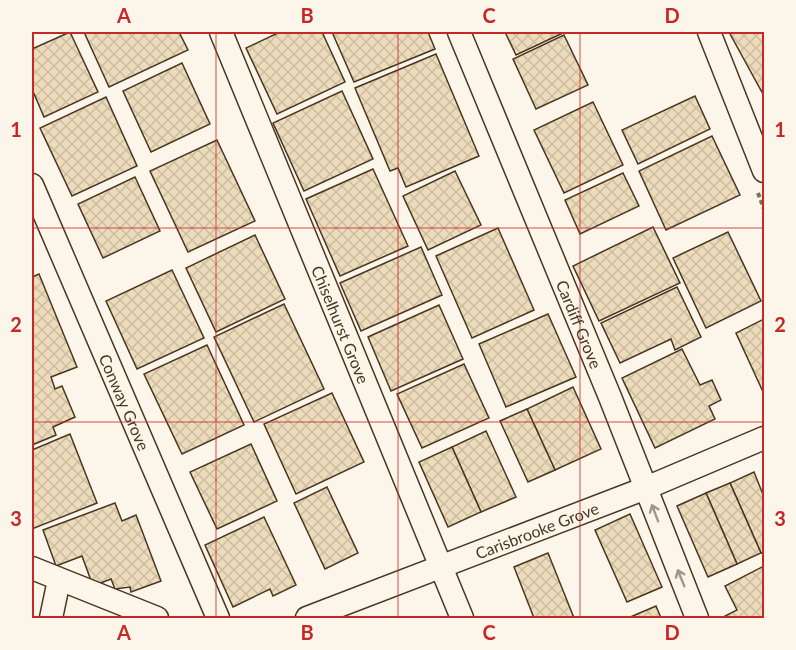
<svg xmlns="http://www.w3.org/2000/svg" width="796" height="650" font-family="Lato,sans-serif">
<defs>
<pattern id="building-cross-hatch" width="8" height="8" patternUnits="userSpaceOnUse" patternTransform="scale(1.5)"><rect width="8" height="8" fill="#ecdcbc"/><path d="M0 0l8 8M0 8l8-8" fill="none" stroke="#ccbda1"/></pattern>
</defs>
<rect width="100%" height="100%" fill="#fbf6e9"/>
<g fill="url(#building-cross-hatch)" stroke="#4a3520" stroke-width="1.5">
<path d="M70,32L98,92L44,117L32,89V49Z"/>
<path d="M84,32H179L188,50L109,87Z"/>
<path d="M280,32H322L345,82L277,114L246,48Z"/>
<path d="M332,32H428L435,49L354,82Z"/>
<path d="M505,32H565L516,55Z"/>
<path d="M729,32H764V96Z"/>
<path d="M564,35L588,85L536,109L513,59Z"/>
<path d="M436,54L479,156L406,187L398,168L390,171L355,88Z"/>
<path d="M182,63L210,124L151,152L123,91Z"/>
<path d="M342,91L373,159L304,191L273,123Z"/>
<path d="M695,96L710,129L638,164L622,130Z"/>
<path d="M106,97L137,166L72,196L40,128Z"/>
<path d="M593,102L623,165L564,193L534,130Z"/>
<path d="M712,136L740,195L666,230L639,171Z"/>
<path d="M217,140L255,221L188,252L150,171Z"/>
<path d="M373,169L408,246L340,276L306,199Z"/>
<path d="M455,171L481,225L428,250L403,196Z"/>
<path d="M623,173L639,206L580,234L565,200Z"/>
<path d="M135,177L160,231L103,258L78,204Z"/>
<path d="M653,227L680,283L599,321L573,266Z"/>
<path d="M498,228L534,310L472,338L436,256Z"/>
<path d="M728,232L761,301L706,328L673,258Z"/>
<path d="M255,235L285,299L216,332L186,268Z"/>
<path d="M421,247L442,295L361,331L340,283Z"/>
<path d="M172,270L204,338L137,369L106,301Z"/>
<path d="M39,274L77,367L51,377L55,389L62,386L75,417L53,427L56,435L32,445V277Z"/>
<path d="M677,287L701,337L675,350L671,339L620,363L601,323Z"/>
<path d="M284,304L324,389L254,422L214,337Z"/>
<path d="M439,305L463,359L391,391L368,337Z"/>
<path d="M548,314L576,377L506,407L479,344Z"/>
<path d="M764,319V394L736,333Z"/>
<path d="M207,345L244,425L182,454L144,374Z"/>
<path d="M682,349L700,385L712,380L721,400L709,406L715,419L655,448L622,378Z"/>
<path d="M464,364L489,418L422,448L397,394Z"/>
<path d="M573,387L601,449L555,470L527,409Z"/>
<path d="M332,393L364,462L296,494L264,424Z"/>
<path d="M527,409L555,470L528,482L500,421Z"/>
<path d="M486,431L516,497L481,512L452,447Z"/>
<path d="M70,434L97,503L32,529V450Z"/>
<path d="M251,444L277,501L217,529L190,472Z"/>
<path d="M452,447L481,512L448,527L419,462Z"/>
<path d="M754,472L764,497V552L761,553L730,483Z"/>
<path d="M730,483L761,553L737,564L706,493Z"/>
<path d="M327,487L358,553L325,569L294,503Z"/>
<path d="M706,493L737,564L708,577L677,506Z"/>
<path d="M115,503L122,521L136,515L161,581L131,592L130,587L115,589L111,579L93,586L82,556L56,566L43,530Z"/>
<path d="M630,514L662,587L627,602L595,530Z"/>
<path d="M264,517L296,585L273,596L270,589L233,607L205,545Z"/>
<path d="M548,553L574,618H534L514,567Z"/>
<path d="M764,566V618H726L725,616L737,610L725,586Z"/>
<path d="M656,606L661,618H628Z"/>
</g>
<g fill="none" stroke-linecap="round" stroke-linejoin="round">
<defs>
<g id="street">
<path id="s1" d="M221,32L462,618"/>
<path id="s2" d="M459,32L610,397L697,618"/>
<path d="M709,32L764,171"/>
<path id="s3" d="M32,185L218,618"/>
<path d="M32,568L157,618"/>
<path d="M51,618L59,580"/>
<path id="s4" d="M307,618L646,488L764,438"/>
</g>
</defs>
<use href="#street" stroke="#4a3520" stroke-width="25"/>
<path stroke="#7f6f5c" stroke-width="4" stroke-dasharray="4.5 3" stroke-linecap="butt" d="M758,193L764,209"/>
<use href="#street" stroke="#fbf6e9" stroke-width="22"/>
</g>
<defs><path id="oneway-shaft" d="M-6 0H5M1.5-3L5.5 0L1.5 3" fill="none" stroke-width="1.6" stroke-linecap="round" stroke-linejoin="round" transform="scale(1.5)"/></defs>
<g stroke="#a29684">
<use href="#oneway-shaft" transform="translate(655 513) rotate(-111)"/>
<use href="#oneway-shaft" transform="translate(681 578) rotate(-112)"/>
</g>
<path fill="none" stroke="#c62828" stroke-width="1.5" stroke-opacity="0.55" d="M216,32V618M398,32V618M580,32V618M32,228H764M32,422H764"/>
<g text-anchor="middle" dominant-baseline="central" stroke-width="4.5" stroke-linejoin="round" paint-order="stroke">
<g font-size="16" fill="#4a3520" stroke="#fbf6e9">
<text stroke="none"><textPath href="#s2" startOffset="316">Cardiff Grove</textPath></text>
<text stroke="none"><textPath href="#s1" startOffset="316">Chiselhurst Grove</textPath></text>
<text stroke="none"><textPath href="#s3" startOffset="236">Conway Grove</textPath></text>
<text stroke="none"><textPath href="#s4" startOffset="246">Carisbrooke Grove</textPath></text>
</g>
</g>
<rect width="796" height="650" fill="none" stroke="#fbf6e9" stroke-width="66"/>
<rect x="33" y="33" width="730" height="584" fill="none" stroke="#c62828" stroke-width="2"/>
<g font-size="20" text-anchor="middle" font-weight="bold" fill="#c62828">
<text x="124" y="23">A</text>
<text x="307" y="23">B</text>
<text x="489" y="23">C</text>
<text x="672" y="23">D</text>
<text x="16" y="137">1</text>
<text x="780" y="137">1</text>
<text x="16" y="332">2</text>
<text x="780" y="332">2</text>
<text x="16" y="526">3</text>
<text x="780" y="526">3</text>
<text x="124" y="640">A</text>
<text x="307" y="640">B</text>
<text x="489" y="640">C</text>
<text x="672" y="640">D</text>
</g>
</svg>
